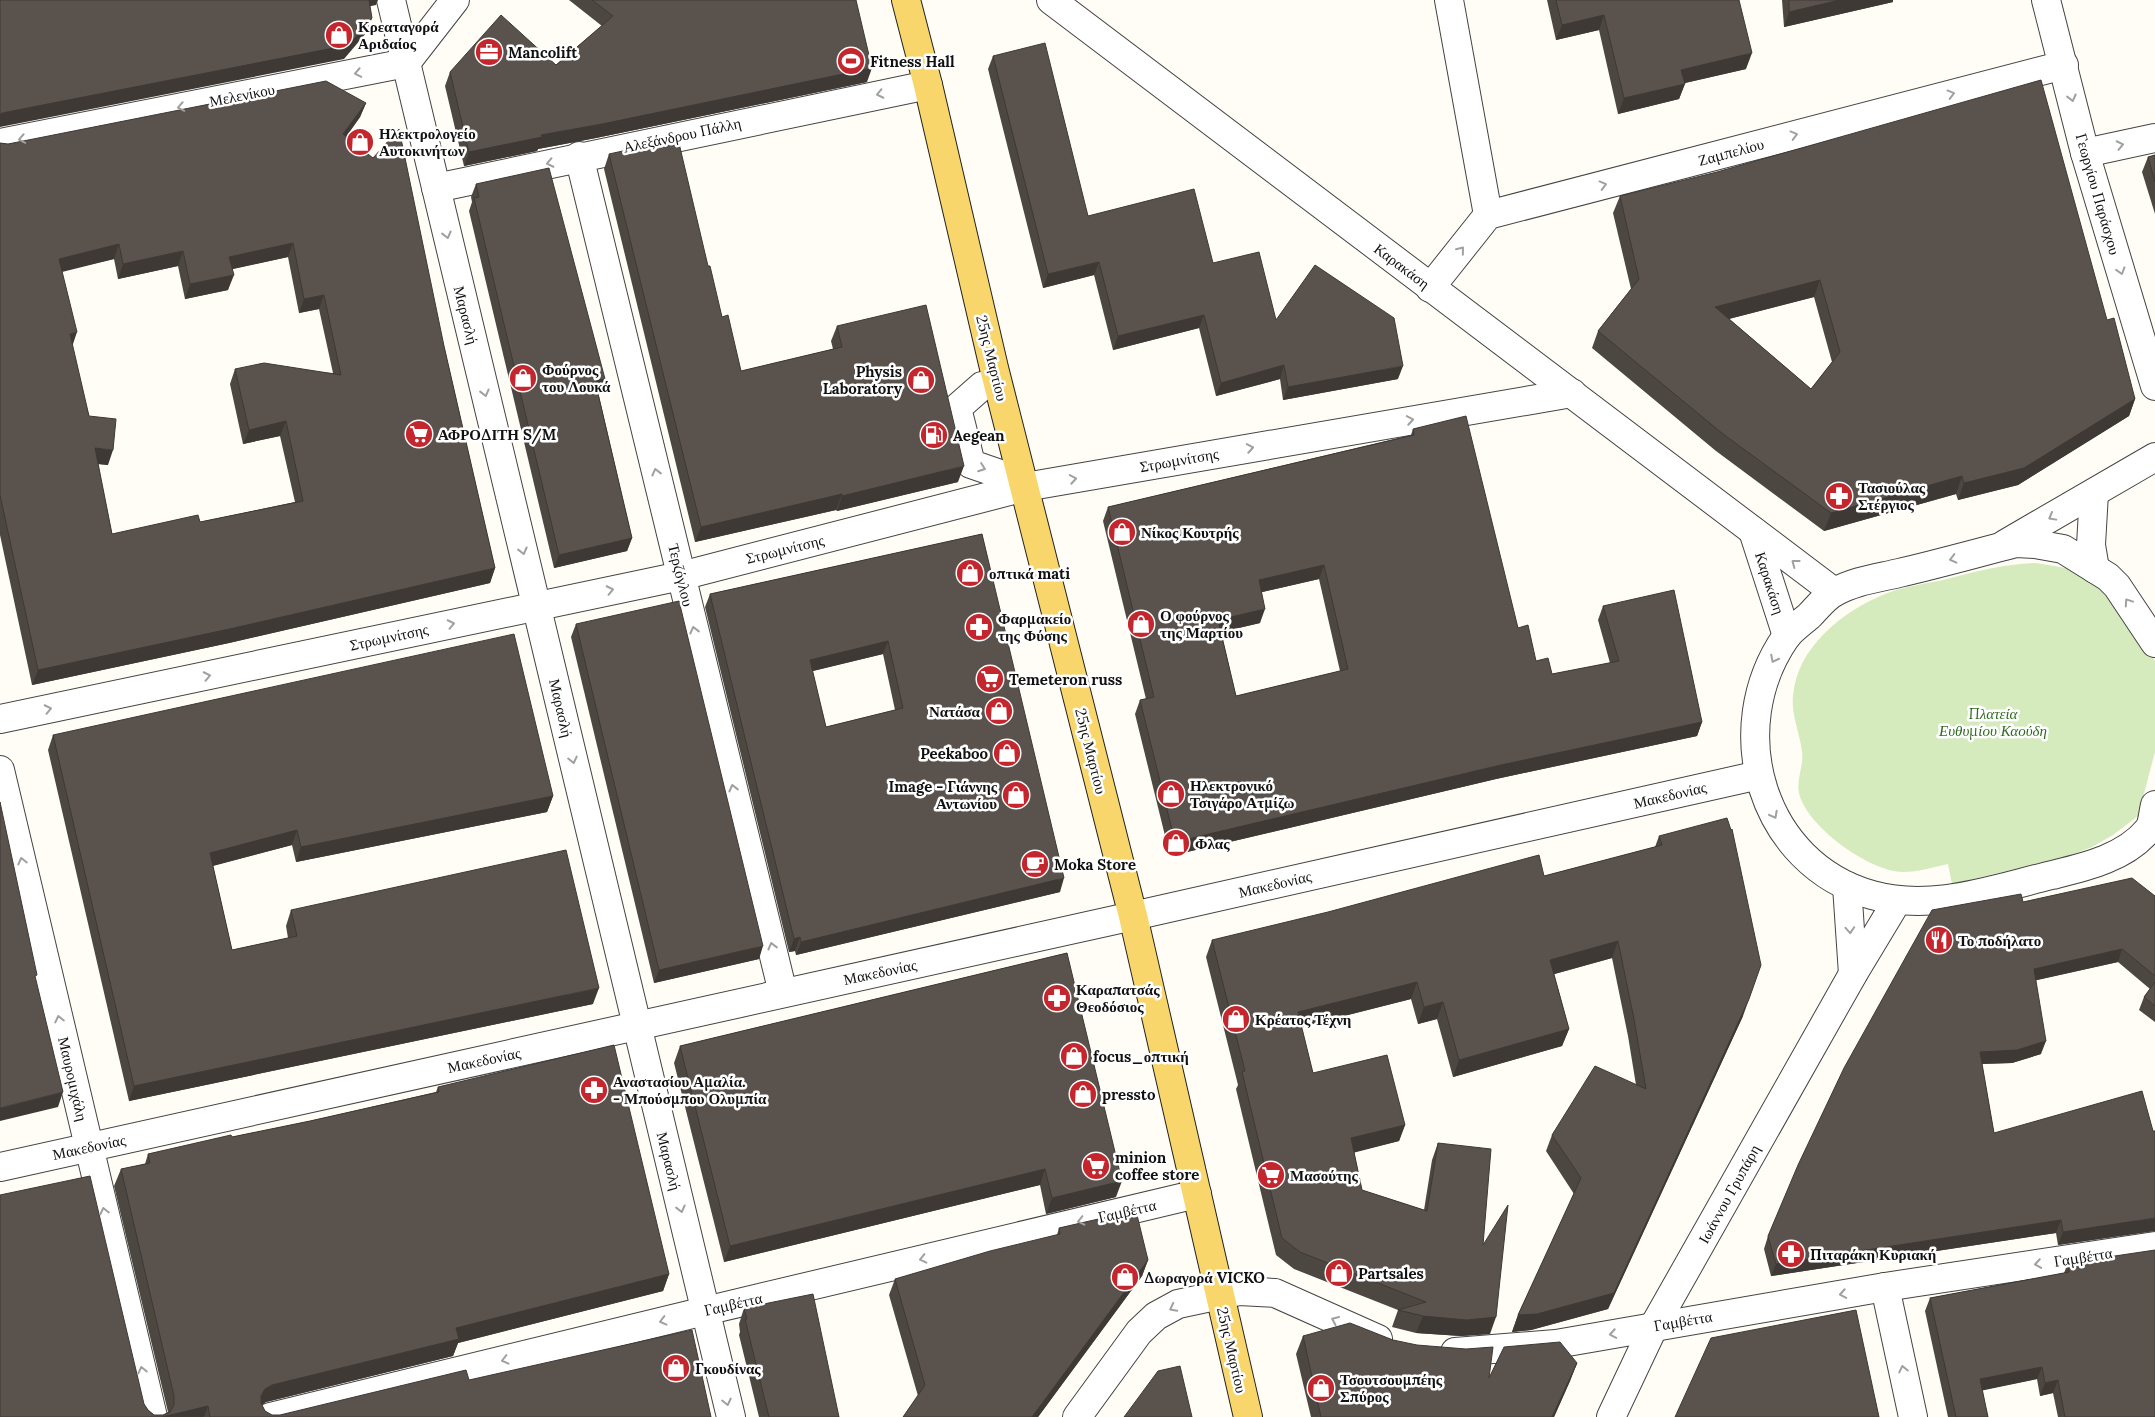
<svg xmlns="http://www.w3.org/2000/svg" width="2155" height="1417" font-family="Lora,serif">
<rect width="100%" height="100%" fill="#fffdf5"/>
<path fill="#d5ebbd" d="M2036,563L2066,568L2110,589L2155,661V752L2138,816L2113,835L2092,847L2069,856L1952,884L1948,864C1934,867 1918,872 1903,872C1870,872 1806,826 1799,793C1796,779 1804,766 1802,752C1800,733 1791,716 1793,696C1797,647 1843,611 1885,594C1904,586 1927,584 1947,579C1978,571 2005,564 2036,563Z"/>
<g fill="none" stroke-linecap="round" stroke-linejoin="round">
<defs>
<g id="minor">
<path d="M391,0L731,1417"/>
<path d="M1051,0L1834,592"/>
<path d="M1449,0L1488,215"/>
<path d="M2046,0L2085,153L2155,386"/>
<path d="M0,143L406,63L455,0"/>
<path d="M2085,153L2155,138"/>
<path d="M579,156L783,993"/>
<path d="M436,188L928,85"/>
<path d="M1430,288L1488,215L2064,65"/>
<path d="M982,386L957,408L971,464L1003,475"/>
<path d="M2094,493L2091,545L2095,569"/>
<path d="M1753,531L1787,636"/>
<path d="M2005,544L2155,457"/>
<path d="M2155,643L2117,586L2108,577L2063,549L2035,544L2016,543C1977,553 1938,564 1899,573C1878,578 1854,581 1835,592C1825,597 1817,608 1809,616C1801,623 1792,629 1786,637C1722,729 1761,864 1872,895C1932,912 1993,889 2052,875C2085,867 2125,858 2148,830C2153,824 2153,812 2155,805"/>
<path d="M0,719L681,576L1025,487L1572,393"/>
<path d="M0,770L153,1417"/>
<path d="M1847,886L1853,974"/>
<path d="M0,1167L1133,916L1759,775"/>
<path d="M1885,1287L1913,1417"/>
<path d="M1455,1352L1556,1344L1885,1287L2155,1246"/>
<path d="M270,1417L705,1311L1197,1194"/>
<path d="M1077,1417L1139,1332L1156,1316L1178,1304L1239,1291L1275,1293L1378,1339"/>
<path d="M1611,1417L1654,1326L1853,974L1897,901"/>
</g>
<path id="major" d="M906,0L928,85L994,368L1133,916L1248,1417"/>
</defs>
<use href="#minor" stroke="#444" stroke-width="30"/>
<use href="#major" stroke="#222" stroke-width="30"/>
<use href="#minor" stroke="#fff" stroke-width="28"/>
<use href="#major" stroke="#f9d66b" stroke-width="28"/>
</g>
<g fill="#4d4742" fill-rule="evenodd">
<path d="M569,0H856L867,82L596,138L538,149L537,151L464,166L445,86L450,72L556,65L602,26Z"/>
<path d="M1547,0H1739L1746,69L1685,83L1679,99L1618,114L1599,30L1556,40Z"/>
<path d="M1782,0H1893V2L1784,27Z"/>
<path d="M993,56L1088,216L1213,263L1276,320L1398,379L1283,400L1280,379L1216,396L1199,328L1113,350L1094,275L1043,288L988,69Z"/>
<path d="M366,103L360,117L346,137L444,346L495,568L490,583L229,643L32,685L0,535V143L8,144ZM288,257L299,313L319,309L333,373L235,369L230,384L243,444L280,436L295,502L200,522L112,534L98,464L108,465L89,416L72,346L62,271L114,259L118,279L178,266L185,299L228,290L232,269Z"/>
<path d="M609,154L708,266L722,317L741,371L833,349L831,341L837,326L958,482L837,511L836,510L695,542L604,169Z"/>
<path d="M2155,155V214L2142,172L2148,157Z"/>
<path d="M476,184L605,379L601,392H598L632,538L627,551L554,568L469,211L472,202L471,197Z"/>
<path d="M1620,196L2107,320L2135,399L2129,416L2018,485L1958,500L1956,494L1824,531L1716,451L1592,348L1598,331L1631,289L1613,213ZM1814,297L1832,362L1811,389L1729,319Z"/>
<path d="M1413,429L1536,661L1552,674L1610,663L1598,620L1603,606L1702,722L1697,736L1496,779L1170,856L1135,714L1140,700L1146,699L1103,521L1108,507L1411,435ZM1319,579L1340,671L1236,696L1221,632L1260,623L1262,592Z"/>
<path d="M982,534L1060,892L796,955L795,951L789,952L705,607L710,594ZM883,654L895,710L826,727L812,671Z"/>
<path d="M576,624L759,959L654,983L571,637Z"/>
<path d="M53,735L553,796L547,812L296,862L292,845L213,866L232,950L288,938L286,926L291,910L593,1004L129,1101L48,750Z"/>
<path d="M1659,836L1743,1016L1608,1309L1531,1330L1512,1332L1518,1315L1574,1194L1546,1151L1552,1135L1636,1085L1628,1036L1612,958L1554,974L1569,1029L1562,1046L1453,1077L1437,1019L1418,1024L1411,999L1301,1027L1313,1073L1405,1125L1399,1141L1354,1152L1362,1190L1424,1210L1432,1160L1438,1143L1483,1245L1490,1334L1461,1336L1416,1333L1392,1327L1398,1310L1294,1269L1276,1255L1236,1089L1238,1085L1206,957L1212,940L1544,876L1655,847Z"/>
<path d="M2155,896V1022L2139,1010L2144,997L2150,989L2118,962L2036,980L2041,1054L2012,1063L1982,1064L1994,1133L2153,1231L2058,1245L2056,1233L1771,1276L1764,1249L1768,1236L2023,902Z"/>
<path d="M1067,953L1116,1197L1046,1214L1040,1185L724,1262L674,1063L680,1046Z"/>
<path d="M438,1087L669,1274L663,1291L458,1343L453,1356L266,1402L262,1405L265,1411L272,1415H280L469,1380L711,1417H0L144,1404L148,1410L154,1415H163L168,1412L114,1186L121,1169L145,1164L148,1154L310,1121L436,1092Z"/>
<path d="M1131,1216L1148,1260L1142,1276L1038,1417H903L918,1396L889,1295L895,1279L1057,1235L1059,1228Z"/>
<path d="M2068,1263L2155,1417H2058L2053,1393L2040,1396L2037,1379L1982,1390L1988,1417H1948L1925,1311L1930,1298L2064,1273Z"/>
<path d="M744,1308L839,1417H759L739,1335L740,1332L739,1324Z"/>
<path d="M1303,1336L1393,1340L1489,1378L1577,1363L1570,1381L1554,1417H1311L1296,1354Z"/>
</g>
<g fill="#3f3936">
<path d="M365,0H378L376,5L362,8Z"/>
<path d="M1840,0H1893V2L1784,27L1789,12Z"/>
<path d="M1604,15L1599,30L1556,40L1562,25Z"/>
<path d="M372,18L367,32L344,59L0,127V114L2,113Z"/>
<path d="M1752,53L1746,69L1676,85L1681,70Z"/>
<path d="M872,68L867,82L596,138L538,149L537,151L464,166L469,152L541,135Z"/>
<path d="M1685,84L1679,99L1618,114L1624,98Z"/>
<path d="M366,103L360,117L337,149L343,134Z"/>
<path d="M293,243L288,257L224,271L229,257Z"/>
<path d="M119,244L114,259L54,274L59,259Z"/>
<path d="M183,251L178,266L118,279L123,264Z"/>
<path d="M1099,262L1094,275L1043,288L1048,274Z"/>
<path d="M234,275L228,290L185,299L190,284Z"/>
<path d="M1820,280L1814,297L1709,324L1715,307Z"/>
<path d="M324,295L319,309L299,313L304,299Z"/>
<path d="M1204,315L1199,328L1113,350L1118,336Z"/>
<path d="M77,332L72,347L70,334Z"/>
<path d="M1284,365L1280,379L1216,396L1221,383Z"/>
<path d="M1403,366L1398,379L1283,400L1288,387Z"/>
<path d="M605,379L601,392L590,394L595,381Z"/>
<path d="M2135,399L2129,416L2018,485L1958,500L1964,483Z"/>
<path d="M286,421L280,436L243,444L249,430Z"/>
<path d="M95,448L113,450L108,465L89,463Z"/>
<path d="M964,466L958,482L837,511L842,496Z"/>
<path d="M1962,476L1956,494L1824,531L1831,513Z"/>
<path d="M842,494L836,510L695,542L701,527Z"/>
<path d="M632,538L627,551L554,568L559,555Z"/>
<path d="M1324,565L1319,579L1254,594L1259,580Z"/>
<path d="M495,568L490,583L229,643L32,685L38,670Z"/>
<path d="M1265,609L1260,623L1213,634L1218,620Z"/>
<path d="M888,641L883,654L805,673L810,660Z"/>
<path d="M1702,722L1697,736L1496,779L1170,856L1175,842L1501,765Z"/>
<path d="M553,796L547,812L296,862L301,847Z"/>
<path d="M297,830L292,845L204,868L210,853Z"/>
<path d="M1064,878L1060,892L796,955L801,942Z"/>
<path d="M800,937L795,951L789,952L794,939Z"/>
<path d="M1618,941L1612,958L1544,977L1550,960Z"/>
<path d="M763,946L759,959L654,983L659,970Z"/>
<path d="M2122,949L2118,962L2029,982L2034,969Z"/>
<path d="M1417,982L1411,999L1292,1029L1298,1012Z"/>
<path d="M599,988L593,1004L129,1101L134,1086Z"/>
<path d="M1749,999L1743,1016L1608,1309L1531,1330L1512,1332L1518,1315Z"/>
<path d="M1443,1002L1437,1019L1418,1024L1424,1007Z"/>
<path d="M1569,1029L1562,1046L1453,1077L1459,1060Z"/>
<path d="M2046,1041L2041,1054L2012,1063L1976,1064L1980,1052Z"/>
<path d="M63,1092L58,1107L0,1121V1108Z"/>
<path d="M1405,1125L1399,1141L1345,1155L1351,1138Z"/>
<path d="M1045,1169L1040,1185L724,1262L730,1246Z"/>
<path d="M1122,1181L1116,1197L1046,1214L1052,1198Z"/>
<path d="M2155,1218V1231L2058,1245L2063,1232Z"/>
<path d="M2061,1220L2056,1233L1771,1276L1776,1264Z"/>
<path d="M1148,1260L1142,1276L1038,1417H1032Z"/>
<path d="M669,1274L663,1291L458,1343L453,1356L266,1402L259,1406L261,1396L265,1389L272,1385L456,1328Z"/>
<path d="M1423,1316L1496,1317L1490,1334L1461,1336L1416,1333Z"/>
<path d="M1577,1363L1570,1381L1554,1417H1552Z"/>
<path d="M2042,1367L2037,1379L1975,1392L1980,1379Z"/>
<path d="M2058,1380L2053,1393L2040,1396L2045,1383Z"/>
<path d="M208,1406L204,1417H162Z"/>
</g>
<g fill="#5a524d" stroke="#3f3936" fill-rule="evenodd">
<path d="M0,0H369L372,18L349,45L2,113L0,114Z"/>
<path d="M592,0H856L872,68L602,124L541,135L542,137L469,152L450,72L501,15L556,65L613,16Z"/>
<path d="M1556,0H1739L1752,53L1681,70L1685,84L1624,98L1604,15L1562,25Z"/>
<path d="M1789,0H1840L1789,12Z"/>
<path d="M1045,43L1088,216L1194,189L1213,263L1259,252L1276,320L1315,265L1394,318L1403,366L1288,387L1284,365L1221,383L1204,315L1118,336L1099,262L1048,274L993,56Z"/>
<path d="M2041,80L2107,320L2114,318L2135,399L2024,468L1964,483L1962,476L1831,513L1723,434L1598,331L1639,279L1620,196L1717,172ZM1820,280L1840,352L1811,389L1715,307Z"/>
<path d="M326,81L366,103L343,134L373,158L399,129L444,346L495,568L234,628L38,670L0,495V143L8,144ZM293,243L304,299L324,295L341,375L264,363L235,369L249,430L286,421L303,501L200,522L198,515L112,534L95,448L113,450L116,419L89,416L70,334L77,332L59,259L119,244L123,264L183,251L190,284L234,275L229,257Z"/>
<path d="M678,139L708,266H710L722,317L728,315L741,371L842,347L837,326L926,305L964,466L842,496V494L701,527L609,154Z"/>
<path d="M2155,155V182L2148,157Z"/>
<path d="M549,168L605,379L595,381L632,538L559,555L474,198L479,197L476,184Z"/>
<path d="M1466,416L1518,628L1528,625L1536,661L1548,658L1552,674L1619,661L1603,606L1674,590L1702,722L1501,765L1175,842L1140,700L1154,697L1108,507L1414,435L1413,429ZM1324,565L1348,669L1236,696L1218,620L1265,609L1259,580Z"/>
<path d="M982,534L1064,878L801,942L800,937L794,939L710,594ZM888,641L903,708L826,727L810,660Z"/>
<path d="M679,601L763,946L659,970L576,624Z"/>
<path d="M514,634L553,796L301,847L297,830L210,853L232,950L297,936L291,910L566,850L599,988L134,1086L53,735Z"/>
<path d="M0,802L37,975L35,976L63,1092L0,1108Z"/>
<path d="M1727,818L1731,830L1732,829L1761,965L1749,999L1614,1293L1537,1314L1518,1315L1581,1178L1552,1135L1595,1066L1646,1089L1634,1019L1618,941L1550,960L1569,1029L1459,1060L1443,1002L1424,1007L1417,982L1298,1012L1313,1073L1387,1055L1405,1125L1351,1138L1362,1190L1427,1211L1438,1143L1491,1149L1483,1245L1508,1205L1496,1317L1467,1320L1423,1316L1398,1310L1426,1302L1300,1252L1282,1238L1242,1072L1245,1071L1212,940L1328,912L1539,855L1544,876L1662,845L1659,836Z"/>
<path d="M2132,878L2155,896V976L2122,949L2034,969L2046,1041L2017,1050L1980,1052L1994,1133L2142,1091L2153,1131H2155V1218L2063,1232L2061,1220L1776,1264L1768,1236L1798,1165L1844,1068L1932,910L2021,894L2023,902Z"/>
<path d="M1067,953L1122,1181L1052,1198L1045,1169L730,1246L680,1046Z"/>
<path d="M2155,982V1006L2144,997Z"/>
<path d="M614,1045L669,1274L456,1328L459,1339L272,1385L265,1389L261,1396V1403L265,1411L272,1415H280L466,1370L469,1380L692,1330L711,1417H210L208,1406L162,1417H0V1195L90,1176L144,1404L148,1410L154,1415H163L170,1412L174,1405V1396L121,1169L150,1163L148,1154L231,1135L232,1137L310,1121L439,1092L438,1087Z"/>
<path d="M1129,1212L1131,1216L1137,1215L1148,1260L1032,1417H903L925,1385L895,1279L990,1251L1060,1234L1059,1228Z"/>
<path d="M2155,1250V1417H2065L2058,1380L2045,1383L2042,1367L1980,1379L1988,1417H1956L1930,1298L2069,1272L2068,1263Z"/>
<path d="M813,1294L839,1417H769L745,1319H747L744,1308Z"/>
<path d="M1856,1310L1879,1417H1675L1711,1338Z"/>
<path d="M1350,1323L1393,1340L1417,1345L1466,1349L1493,1347L1489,1378L1504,1347L1560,1342L1577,1363L1552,1417H1321L1303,1336Z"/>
<path d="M1180,1366L1192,1417H1124L1158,1371Z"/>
</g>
<defs><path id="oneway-chevron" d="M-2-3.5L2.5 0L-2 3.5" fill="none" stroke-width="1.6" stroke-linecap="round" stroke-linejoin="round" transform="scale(1.25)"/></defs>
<g stroke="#a0a0a0">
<use href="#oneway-chevron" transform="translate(358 73) rotate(169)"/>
<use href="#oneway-chevron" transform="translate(880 94) rotate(168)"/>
<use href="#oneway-chevron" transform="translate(1951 94) rotate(-15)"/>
<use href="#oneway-chevron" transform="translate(2072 98) rotate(76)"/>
<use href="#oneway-chevron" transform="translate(181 107) rotate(169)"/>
<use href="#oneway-chevron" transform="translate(1794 135) rotate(-15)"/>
<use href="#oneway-chevron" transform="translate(22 139) rotate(169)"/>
<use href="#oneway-chevron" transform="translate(2120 145) rotate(-12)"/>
<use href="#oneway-chevron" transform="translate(550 163) rotate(168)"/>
<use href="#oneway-chevron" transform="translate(1603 185) rotate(-15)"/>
<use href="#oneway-chevron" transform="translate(447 235) rotate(76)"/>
<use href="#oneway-chevron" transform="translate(1461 250) rotate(-51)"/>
<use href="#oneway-chevron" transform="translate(2121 271) rotate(73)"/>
<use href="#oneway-chevron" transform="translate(485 393) rotate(76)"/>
<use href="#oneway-chevron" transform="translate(1410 420) rotate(-10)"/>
<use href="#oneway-chevron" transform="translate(1250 448) rotate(-10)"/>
<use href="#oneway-chevron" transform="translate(982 468) rotate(20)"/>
<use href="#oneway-chevron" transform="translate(656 472) rotate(-104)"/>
<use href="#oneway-chevron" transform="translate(1073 479) rotate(-10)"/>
<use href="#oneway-chevron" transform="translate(2052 517) rotate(151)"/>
<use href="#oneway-chevron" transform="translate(523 551) rotate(76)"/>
<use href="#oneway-chevron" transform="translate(1953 559) rotate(166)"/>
<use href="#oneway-chevron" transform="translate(1795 563) rotate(-143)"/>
<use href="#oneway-chevron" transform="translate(610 590) rotate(-12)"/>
<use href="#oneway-chevron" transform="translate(2128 602) rotate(-124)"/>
<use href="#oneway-chevron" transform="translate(451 624) rotate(-12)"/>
<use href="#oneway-chevron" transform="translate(694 630) rotate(-104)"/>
<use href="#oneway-chevron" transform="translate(1774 659) rotate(117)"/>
<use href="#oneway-chevron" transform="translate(207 676) rotate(-12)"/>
<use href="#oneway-chevron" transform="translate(48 709) rotate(-12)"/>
<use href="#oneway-chevron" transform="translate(573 760) rotate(77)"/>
<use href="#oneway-chevron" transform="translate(733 788) rotate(-104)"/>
<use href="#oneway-chevron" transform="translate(1774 815) rotate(62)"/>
<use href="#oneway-chevron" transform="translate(22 861) rotate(-103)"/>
<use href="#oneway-chevron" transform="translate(1850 930) rotate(86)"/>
<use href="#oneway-chevron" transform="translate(772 946) rotate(-104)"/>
<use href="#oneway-chevron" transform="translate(59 1019) rotate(-103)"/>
<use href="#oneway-chevron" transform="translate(681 1209) rotate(76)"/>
<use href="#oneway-chevron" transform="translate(104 1211) rotate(-103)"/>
<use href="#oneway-chevron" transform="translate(1081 1221) rotate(167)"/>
<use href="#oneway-chevron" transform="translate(923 1259) rotate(167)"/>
<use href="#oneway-chevron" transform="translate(2038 1264) rotate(171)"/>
<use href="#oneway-chevron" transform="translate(1843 1294) rotate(170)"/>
<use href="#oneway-chevron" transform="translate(1173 1308) rotate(153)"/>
<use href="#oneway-chevron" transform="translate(1335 1320) rotate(-156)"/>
<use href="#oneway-chevron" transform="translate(663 1321) rotate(166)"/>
<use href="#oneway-chevron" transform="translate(1613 1334) rotate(170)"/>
<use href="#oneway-chevron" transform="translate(505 1360) rotate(166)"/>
<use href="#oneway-chevron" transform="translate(1903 1369) rotate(-102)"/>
<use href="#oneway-chevron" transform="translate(142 1370) rotate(-103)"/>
<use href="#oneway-chevron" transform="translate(727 1402) rotate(77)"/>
</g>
<defs>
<symbol id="shop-disc" viewBox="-11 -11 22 22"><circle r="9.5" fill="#c4262e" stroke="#fff"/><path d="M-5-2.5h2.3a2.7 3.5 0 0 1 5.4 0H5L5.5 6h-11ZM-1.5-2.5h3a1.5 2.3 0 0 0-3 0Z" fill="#fff"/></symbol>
<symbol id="office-disc" viewBox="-11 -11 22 22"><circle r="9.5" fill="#c4262e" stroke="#fff"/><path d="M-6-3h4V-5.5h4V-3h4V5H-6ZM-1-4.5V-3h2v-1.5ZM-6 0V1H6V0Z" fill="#fff"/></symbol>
<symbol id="stadium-disc" viewBox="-11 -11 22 22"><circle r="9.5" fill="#c4262e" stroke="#fff"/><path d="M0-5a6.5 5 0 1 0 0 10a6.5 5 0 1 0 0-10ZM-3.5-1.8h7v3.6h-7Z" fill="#fff"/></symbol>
<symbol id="supermarket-disc" viewBox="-11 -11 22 22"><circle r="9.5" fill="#c4262e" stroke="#fff"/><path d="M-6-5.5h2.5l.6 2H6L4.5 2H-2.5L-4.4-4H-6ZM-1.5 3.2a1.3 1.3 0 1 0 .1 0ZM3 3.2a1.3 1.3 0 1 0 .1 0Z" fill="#fff"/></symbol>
<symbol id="fuel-disc" viewBox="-11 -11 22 22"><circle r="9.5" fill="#c4262e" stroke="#fff"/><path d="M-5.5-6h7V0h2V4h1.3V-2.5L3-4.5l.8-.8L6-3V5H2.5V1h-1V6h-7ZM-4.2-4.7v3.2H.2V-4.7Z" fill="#fff"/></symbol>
<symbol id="pharmacy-disc" viewBox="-11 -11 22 22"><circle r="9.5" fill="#c4262e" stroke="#fff"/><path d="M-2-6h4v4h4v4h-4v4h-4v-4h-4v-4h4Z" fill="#fff"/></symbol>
<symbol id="cafe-disc" viewBox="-11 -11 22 22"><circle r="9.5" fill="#c4262e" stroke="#fff"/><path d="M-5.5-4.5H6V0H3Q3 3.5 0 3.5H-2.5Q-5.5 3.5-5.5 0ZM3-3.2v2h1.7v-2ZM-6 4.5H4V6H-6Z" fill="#fff"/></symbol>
<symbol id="restaurant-disc" viewBox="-11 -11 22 22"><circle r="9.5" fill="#c4262e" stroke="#fff"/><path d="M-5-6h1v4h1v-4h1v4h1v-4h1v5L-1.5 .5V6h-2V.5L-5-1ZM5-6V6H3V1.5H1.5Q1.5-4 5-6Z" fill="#fff"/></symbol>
</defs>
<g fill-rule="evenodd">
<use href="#shop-disc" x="323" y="19" width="32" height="32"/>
<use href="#office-disc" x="473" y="36" width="32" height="32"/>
<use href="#stadium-disc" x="835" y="45" width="32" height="32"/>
<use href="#shop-disc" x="344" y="126" width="32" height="32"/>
<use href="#shop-disc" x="507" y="362" width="32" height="32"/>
<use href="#shop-disc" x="905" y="364" width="32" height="32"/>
<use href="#supermarket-disc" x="403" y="418" width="32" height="32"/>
<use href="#fuel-disc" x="918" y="419" width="32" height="32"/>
<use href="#pharmacy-disc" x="1823" y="480" width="32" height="32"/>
<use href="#shop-disc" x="1106" y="516" width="32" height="32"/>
<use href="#shop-disc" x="954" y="557" width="32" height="32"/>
<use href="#shop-disc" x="1125" y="608" width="32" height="32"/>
<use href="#pharmacy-disc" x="963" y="611" width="32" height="32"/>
<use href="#supermarket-disc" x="974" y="663" width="32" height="32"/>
<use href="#shop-disc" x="983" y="695" width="32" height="32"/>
<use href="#shop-disc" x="991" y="737" width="32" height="32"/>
<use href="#shop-disc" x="1155" y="778" width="32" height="32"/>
<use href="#shop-disc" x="1000" y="779" width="32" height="32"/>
<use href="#shop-disc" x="1160" y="827" width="32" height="32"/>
<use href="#cafe-disc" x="1019" y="848" width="32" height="32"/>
<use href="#restaurant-disc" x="1923" y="924" width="32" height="32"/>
<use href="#pharmacy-disc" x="1041" y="982" width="32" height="32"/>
<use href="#shop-disc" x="1220" y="1003" width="32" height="32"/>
<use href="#shop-disc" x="1058" y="1040" width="32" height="32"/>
<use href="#pharmacy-disc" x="578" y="1074" width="32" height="32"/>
<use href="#shop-disc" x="1067" y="1078" width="32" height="32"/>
<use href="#supermarket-disc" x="1080" y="1150" width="32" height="32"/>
<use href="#supermarket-disc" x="1255" y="1159" width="32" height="32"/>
<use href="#pharmacy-disc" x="1775" y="1238" width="32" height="32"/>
<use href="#shop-disc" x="1323" y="1257" width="32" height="32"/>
<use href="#shop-disc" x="1109" y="1261" width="32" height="32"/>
<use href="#shop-disc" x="660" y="1352" width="32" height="32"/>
<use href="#shop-disc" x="1305" y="1372" width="32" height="32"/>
</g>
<g text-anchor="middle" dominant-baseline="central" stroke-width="5" stroke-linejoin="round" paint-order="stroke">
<g font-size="15" font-weight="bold" fill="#111" stroke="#fff" text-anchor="start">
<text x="358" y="26">Κρεαταγορά<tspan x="358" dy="17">Αριδαίος</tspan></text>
<text x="508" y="52">Mancolift</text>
<text x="870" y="61">Fitness Hall</text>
<text x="379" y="133">Ηλεκτρολογείο<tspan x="379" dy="17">Αυτοκινήτων</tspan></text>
<text x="542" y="369">Φούρνος<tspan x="542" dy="17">του Λουκά</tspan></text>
<text x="902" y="371" text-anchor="end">Physis<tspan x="902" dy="17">Laboratory</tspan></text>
<text x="438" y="434">ΑΦΡΟΔΙΤΗ S/M</text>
<text x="953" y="435">Aegean</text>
<text x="1858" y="487">Τασιούλας<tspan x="1858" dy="17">Στέργιος</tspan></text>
<text x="1141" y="532">Νίκος Κουτρής</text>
<text x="989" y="573">οπτικά mati</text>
<text x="1160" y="615">Ο φούρνος<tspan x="1160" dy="17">της Μαρτίου</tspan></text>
<text x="998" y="618">Φαρμακείο<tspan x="998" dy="17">της Φύσης</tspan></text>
<text x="1009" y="679">Temeteron russ</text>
<text x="980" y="711" text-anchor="end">Νατάσα</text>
<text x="988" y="753" text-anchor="end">Peekaboo</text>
<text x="1190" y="785">Ηλεκτρονικό<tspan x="1190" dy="17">Τσιγάρο Ατμίζω</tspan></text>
<text x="997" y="786" text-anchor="end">Image - Γιάννης<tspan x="997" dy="17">Αντωνίου</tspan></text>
<text x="1195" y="843">Φλας</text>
<text x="1054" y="864">Moka Store</text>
<text x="1958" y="940">Το ποδήλατο</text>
<text x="1076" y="989">Καραπατσάς<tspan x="1076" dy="17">Θεοδόσιος</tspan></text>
<text x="1255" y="1019">Κρέατος Τέχνη</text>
<text x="1093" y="1056">focus_οπτική</text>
<text x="613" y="1081">Αναστασίου Αμαλία.<tspan x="613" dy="17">- Μπούσμπου Ολυμπία</tspan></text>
<text x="1102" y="1094">pressto</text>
<text x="1115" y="1157">minion<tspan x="1115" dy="17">coffee store</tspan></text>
<text x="1290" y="1175">Μασούτης</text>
<text x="1810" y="1254">Πιταράκη Κυριακή</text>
<text x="1358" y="1273">Partsales</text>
<text x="1144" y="1277">Δωραγορά VICKO</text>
<text x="695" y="1368">Γκουδίνας</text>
<text x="1340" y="1379">Τσουτσουμπέης<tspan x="1340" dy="17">Σπύρος</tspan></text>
</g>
<g font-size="15" fill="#111" stroke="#fff">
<text transform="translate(242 95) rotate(-11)">Μελενίκου</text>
<text transform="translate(682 135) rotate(-12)">Αλεξάνδρου Πάλλη</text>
<text transform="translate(1731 152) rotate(-15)">Ζαμπελίου</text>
<text transform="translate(2098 194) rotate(74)">Γεωργίου Παράσχου</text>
<text transform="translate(1402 266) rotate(37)">Καρακάση</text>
<text transform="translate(466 315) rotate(76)">Μαρασλή</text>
<text transform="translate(992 358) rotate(76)">25ης Μαρτίου</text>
<text transform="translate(1179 460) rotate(-10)">Στρωμνίτσης</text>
<text transform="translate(785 549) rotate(-14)">Στρωμνίτσης</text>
<text transform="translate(681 575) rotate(76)">Τερζόγλου</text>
<text transform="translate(1770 583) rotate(72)">Καρακάση</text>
<text transform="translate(389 637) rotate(-12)">Στρωμνίτσης</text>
<text transform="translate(561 708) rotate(77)">Μαρασλή</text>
<text transform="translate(1091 751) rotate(76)">25ης Μαρτίου</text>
<text transform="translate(1670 795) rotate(-13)">Μακεδονίας</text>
<text transform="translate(1275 884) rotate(-13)">Μακεδονίας</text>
<text transform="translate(880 972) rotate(-12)">Μακεδονίας</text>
<text transform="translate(484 1060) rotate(-12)">Μακεδονίας</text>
<text transform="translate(73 1079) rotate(77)">Μαυρομιχάλη</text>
<text transform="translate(89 1147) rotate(-12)">Μακεδονίας</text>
<text transform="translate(669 1161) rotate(76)">Μαρασλή</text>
<text transform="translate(1729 1194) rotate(-61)">Ιωάννου Γρυπάρη</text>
<text transform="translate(1127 1211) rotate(-13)">Γαμβέττα</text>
<text transform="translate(2083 1257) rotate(-9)">Γαμβέττα</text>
<text transform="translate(733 1304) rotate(-13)">Γαμβέττα</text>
<text transform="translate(1683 1321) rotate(-10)">Γαμβέττα</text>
<text transform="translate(1232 1350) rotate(77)">25ης Μαρτίου</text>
</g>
<g font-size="15" font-style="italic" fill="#2f6b1f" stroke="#fff">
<text x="1993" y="713">Πλατεία<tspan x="1993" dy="17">Ευθυμίου Καούδη</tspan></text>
</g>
</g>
</svg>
